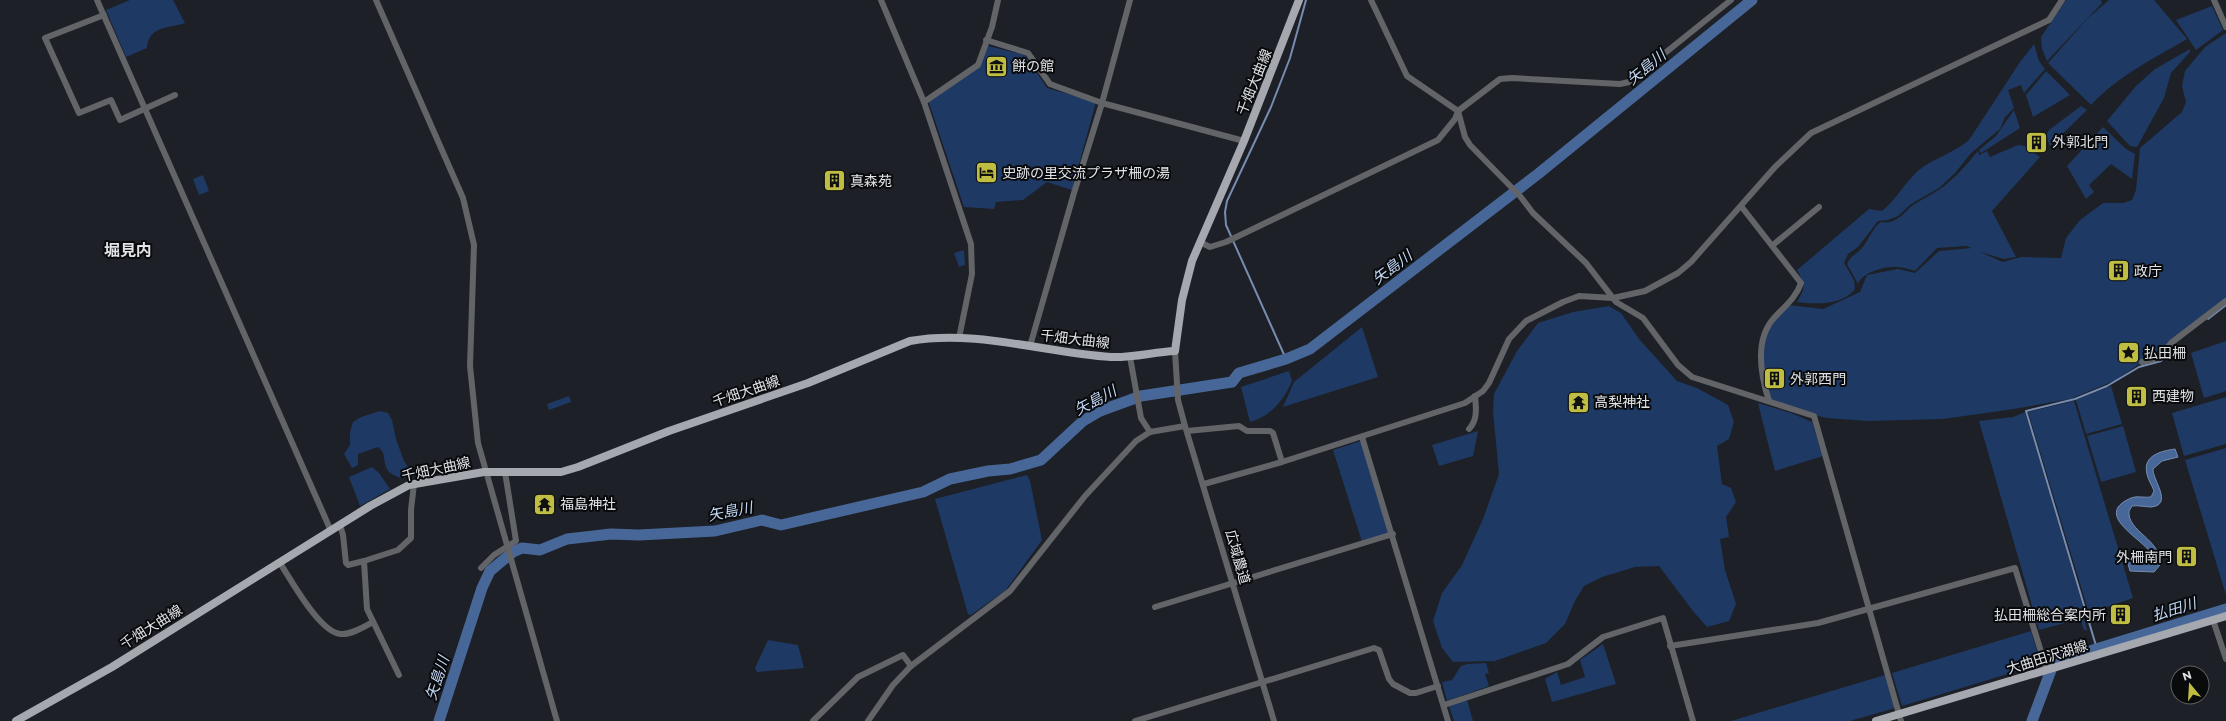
<svg xmlns="http://www.w3.org/2000/svg" width="2226" height="721" font-family="Montserrat,'Noto Sans JP',sans-serif">
<rect width="100%" height="100%" fill="#1d2026"/>
<g fill="#1e3963">
<path d="M130,0H173L185,23C166,29 149,26 147,48L126,57L106,10Z"/>
<path d="M2066,0H2101L2102,3L2047,61L2042,49L2041,37Z"/>
<path d="M2109,0H2154L2187,39C2153,59 2118,76 2091,105L2048,63L2088,18Z"/>
<path d="M2212,6L2223,30L2196,50L2176,20Z"/>
<path d="M2226,33V301L2171,343L2159,358L2142,362L2116,380L2070,399L2014,409L1943,419L1868,421L1827,418L1798,411L1769,401L1761,356L1769,325L1788,305L1823,309L1860,292L1867,275L1898,269L1915,273L1939,251L1971,248L1967,246L1937,248L1915,271C1909,269 1902,267 1896,267C1885,266 1862,272 1858,284L1847,264C1852,254 1856,255 1862,248C1869,240 1872,228 1881,222C1896,225 1903,213 1913,205C1922,199 1933,194 1943,187C1956,177 1967,164 1978,151L1979,155L1987,151L1990,157L2018,145L2025,146L2040,157L1992,211L2016,257L2004,259L1980,252L2003,262L2021,257L2061,258L2066,238L2080,220L2103,203H2123L2132,200L2136,190L2140,148L2182,112L2186,102L2182,86L2185,71L2205,47Z"/>
<path d="M2034,44L2039,61L2045,69L2024,93L2021,85L2008,90L2014,108L2005,117L2000,129L1971,153L1955,173L1939,188L1911,204L1898,216L1888,220L1878,221L1858,247L1848,254L1844,263L1854,280L1855,289C1842,306 1815,304 1797,302C1806,287 1805,285 1797,270L1869,209L1882,211C1896,200 1905,182 1919,170C1934,158 1954,153 1969,140L2020,62Z"/>
<path d="M988,46L1025,55L1047,88L1096,102L1072,190L1047,182L1023,200L996,202L994,209L964,207L928,100L979,67Z"/>
<path d="M2190,49V52L2171,73L2164,98L2137,147L2130,146L2107,121L2136,86L2155,69Z"/>
<path d="M2046,71L2070,95L2033,117L2026,95Z"/>
<path d="M2081,106L2087,110L2050,146L2046,136L2049,130Z"/>
<path d="M2014,110L2020,128L1981,153L1979,150L1996,136Z"/>
<path d="M2103,127L2126,149L2135,154L2132,179L2111,164L2089,185L2094,192L2086,199L2067,166Z"/>
<path d="M203,175L209,191L199,195L193,179Z"/>
<path d="M964,250L965,265L959,267L954,253Z"/>
<path d="M1609,306L1621,313L1639,339L1677,381L1697,388L1728,405L1734,422L1729,439L1717,446L1722,484L1731,488L1736,502L1726,517L1729,537L1720,539L1725,570L1736,604L1729,621L1707,627L1693,611L1659,566L1635,567L1602,577L1584,586L1575,601L1565,624L1546,643L1495,661L1453,662L1442,648L1433,621L1442,593L1462,565L1483,519L1499,474L1493,411L1494,394L1517,351L1538,323L1573,312Z"/>
<path d="M1362,327L1378,377L1283,407L1294,382Z"/>
<path d="M2226,341V391L2204,398L2191,353Z"/>
<path d="M1289,371L1292,381C1284,400 1270,417 1250,422L1241,387Z"/>
<path d="M2111,386L2122,424L2086,434L2076,400Z"/>
<path d="M569,396L571,402L549,410L547,404Z"/>
<path d="M2226,397V444L2184,456L2172,413Z"/>
<path d="M2074,401L2133,598L2089,613L2028,412Z"/>
<path d="M1758,403L1791,413L1812,422L1823,456L1775,471Z"/>
<path d="M380,411L388,413L392,420L396,439L404,461L412,473L411,477C403,480 389,476 386,467C383,459 386,453 378,447L358,454V465L352,468L344,454L350,445V432L353,422L361,417Z"/>
<path d="M2025,412L2085,613L2083,614L2087,630H2084L2080,619L2039,630L1979,421L2013,417Z"/>
<path d="M2123,426L2136,472L2101,482L2087,436Z"/>
<path d="M1478,431L1473,456L1439,466L1432,445Z"/>
<path d="M1361,441L1390,533L1362,542L1333,450Z"/>
<path d="M2226,448V595L2185,460Z"/>
<path d="M372,467L379,473L390,489L360,506L349,477Z"/>
<path d="M1027,475L1030,481L1042,540L1006,590L971,615L968,614L935,499Z"/>
<path d="M2031,631L2041,664L1902,706L1892,673Z"/>
<path d="M768,640L798,645L804,668L757,672L755,668Z"/>
<path d="M1603,644L1616,684L1552,702L1545,679L1557,672L1561,685L1585,677L1580,660Z"/>
<path d="M1486,663L1489,673L1485,674L1489,686L1447,701L1442,682L1452,680L1461,666L1467,664Z"/>
<path d="M1885,675L1895,708L1850,721H1731Z"/>
<path d="M1467,700L1473,721H1454L1449,706Z"/>
</g>
<path fill="#486799" stroke="#768cb0" d="M2175,449L2178,457L2162,461L2153,469C2152,479 2174,505 2151,507C2145,507 2139,505 2132,506L2129,511C2127,532 2162,539 2160,565L2154,572L2130,571L2126,557L2144,563L2149,562L2150,552C2142,539 2094,515 2129,499C2136,495 2143,498 2151,497L2154,491C2152,485 2148,480 2147,474C2142,455 2162,451 2175,449Z"/>
<g fill="none" stroke-linecap="round" stroke-linejoin="round">
<g stroke="#768cb0" stroke-width="2">
<path d="M2208,319L2226,305"/>
<path d="M1286,359L1226,225L1225,212L1227,201L1271,107L1290,58L1306,0"/>
<path d="M2097,649L2026,411L2075,399L2107,386L2139,367L2161,361L2166,354"/>
</g>
<g stroke="#486799" stroke-width="11">
<path d="M439,721L482,588L490,571L513,552L522,548L540,550L567,539L611,534L639,535L715,531L762,520L781,525L923,492L950,479L988,471L1010,469L1041,460L1083,421L1100,411L1141,396L1232,382L1239,373L1286,359L1310,349L1538,174L1752,0"/>
<path d="M2032,721L2054,662L2226,609"/>
</g>
<g stroke="#626467" stroke-width="6">
<path d="M97,0L331,531"/>
<path d="M376,0L463,198L474,245L470,366L478,443L557,721"/>
<path d="M881,0L924,102L971,244L972,274L959,338"/>
<path d="M1130,0L1102,103L1244,141"/>
<path d="M1371,0L1407,76L1458,111L1465,137L1470,145L1520,196L1533,213L1586,263L1616,302L1643,318L1678,365L1692,377L1814,416L1901,721"/>
<path d="M2214,0L2226,27"/>
<path d="M104,15L45,38L79,113L111,100L120,120L175,95"/>
<path d="M986,40L1028,53L1050,84L1102,103L1074,193L1030,346"/>
<path d="M924,102L978,65L992,27L998,0"/>
<path d="M1741,206L1801,283C1796,298 1784,307 1774,318C1754,340 1761,376 1769,401"/>
<path d="M1200,242L1210,247L1226,242L1438,140L1455,119L1458,111L1500,79L1512,78L1620,84L1629,82L1731,0"/>
<path d="M1773,245L1819,207"/>
<path d="M1175,351L1178,400L1185,426L1274,721"/>
<path d="M1130,357L1141,418L1150,432"/>
<path d="M2142,362L2159,358L2171,343L2226,301"/>
<path d="M1469,429C1478,420 1476,407 1475,396"/>
<path d="M1187,431L1239,426L1247,431H1270L1273,433L1282,462"/>
<path d="M1362,437L1448,721"/>
<path d="M1204,484L1282,462L1465,403L1483,391L1489,383L1509,339L1526,321L1563,302L1579,296L1613,298L1645,291L1678,273L1691,262L1775,167L1811,133L2049,20L2062,0"/>
<path d="M340,525L343,535L346,563L348,565L364,561"/>
<path d="M280,563C291,580 320,633 341,634C351,635 364,627 373,622"/>
<path d="M481,568L494,555L516,541L505,472"/>
<path d="M1155,607L1393,534"/>
<path d="M2213,620L2226,659"/>
<path d="M1670,646L1818,623L2015,568L2047,671"/>
<path d="M399,675L367,609L364,561L398,550L411,538V510L414,484"/>
<path d="M1444,705L1568,664L1603,637L1663,618L1693,721"/>
<path d="M813,721L858,677L903,655L911,666"/>
<path d="M868,721L893,685L911,666L1010,591L1085,496L1136,441L1150,432L1185,426"/>
<path d="M1135,721L1374,648L1379,650L1389,679L1393,684L1410,693H1416L1438,686"/>
</g>
<g stroke="#a5a9af" stroke-width="8">
<path d="M16,721L112,667L370,506L409,485L432,481L484,472H561L578,467L669,431L808,383L910,341C975,329 1046,353 1111,357C1132,358 1154,352 1175,351L1182,300L1192,261L1244,141L1299,0"/>
<path d="M1876,721L2226,616"/>
</g>
</g>
<defs>
<symbol id="museum-square" viewBox="-11 -11 22 22"><rect x="-9" y="-9" width="18" height="18" rx="4" fill="#bfbe42" stroke="#080a0c"/><path d="M0-6L6-3V-2H-6V-3ZM-5-1h2V3h-2ZM-1-1h2V3h-2ZM3-1h2V3H3ZM-6 4H6V6H-6Z" fill="#111"/></symbol>
<symbol id="building-square" viewBox="-11 -11 22 22"><rect x="-9" y="-9" width="18" height="18" rx="4" fill="#bfbe42" stroke="#080a0c"/><path d="M-4-6H4V6H1V3H-1V6H-4ZM-2.5-4.3h1.7v1.8h-1.7ZM.8-4.3h1.7v1.8H.8ZM-2.5-1h1.7V.8h-1.7ZM.8-1h1.7V.8H.8Z" fill="#111"/></symbol>
<symbol id="hotel-square" viewBox="-11 -11 22 22"><rect x="-9" y="-9" width="18" height="18" rx="4" fill="#bfbe42" stroke="#080a0c"/><path d="M-6-4.5h1.5V1H6V5H4.5V3h-9V5H-6ZM-4 0a1.8 1.8 0 1 1 3.6 0ZM.5 0V-2.5h3Q6-2.5 6 0Z" fill="#111"/></symbol>
<symbol id="sight-square" viewBox="-11 -11 22 22"><rect x="-9" y="-9" width="18" height="18" rx="4" fill="#bfbe42" stroke="#080a0c"/><path d="M0-6L1.8-2.2L6-1.7L2.9 1.2L3.7 5.4L0 3.3L-3.7 5.4L-2.9 1.2L-6-1.7L-1.8-2.2Z" fill="#111"/></symbol>
<symbol id="temple-square" viewBox="-11 -11 22 22"><rect x="-9" y="-9" width="18" height="18" rx="4" fill="#bfbe42" stroke="#080a0c"/><path d="M0-6L5-2H3V0L6.5 2.5H4V6H1.5V3h-3V6H-4V2.5H-6.5L-3 0V-2H-5Z" fill="#111"/></symbol>
</defs>
<g fill-rule="evenodd">
<use href="#museum-square" x="984" y="54" width="25" height="25"/>
<use href="#building-square" x="2024" y="130" width="25" height="25"/>
<use href="#hotel-square" x="974" y="160" width="25" height="25"/>
<use href="#building-square" x="822" y="168" width="25" height="25"/>
<use href="#building-square" x="2106" y="258" width="25" height="25"/>
<use href="#sight-square" x="2116" y="340" width="25" height="25"/>
<use href="#building-square" x="1762" y="366" width="25" height="25"/>
<use href="#building-square" x="2124" y="384" width="25" height="25"/>
<use href="#temple-square" x="1566" y="390" width="25" height="25"/>
<use href="#temple-square" x="532" y="492" width="25" height="25"/>
<use href="#building-square" x="2174" y="544" width="25" height="25"/>
<use href="#building-square" x="2108" y="602" width="25" height="25"/>
</g>
<g text-anchor="middle" dominant-baseline="central" stroke-width="4" stroke-linejoin="round" paint-order="stroke">
<g font-size="14" fill="#e0e2e6" stroke="#080a0c" text-anchor="start">
<text x="1012" y="66">餅の館</text>
<text x="2052" y="142">外郭北門</text>
<text x="1002" y="173">史跡の里交流プラザ柵の湯</text>
<text x="850" y="181">真森苑</text>
<text x="2134" y="271">政庁</text>
<text x="2144" y="353">払田柵</text>
<text x="1790" y="379">外郭西門</text>
<text x="2152" y="396">西建物</text>
<text x="1594" y="402">高梨神社</text>
<text x="560" y="504">福島神社</text>
<text x="2172" y="557" text-anchor="end">外柵南門</text>
<text x="2106" y="615" text-anchor="end">払田柵総合案内所</text>
</g>
<g font-size="14" fill="#e0e2e6" stroke="#080a0c">
<text transform="translate(1254 82) rotate(-68)">千畑大曲線</text>
<text transform="translate(1075 339) rotate(7)">千畑大曲線</text>
<text transform="translate(746 391) rotate(-19)">千畑大曲線</text>
<text transform="translate(436 469) rotate(-12)">千畑大曲線</text>
<text transform="translate(1238 557) rotate(74)">広域農道</text>
<text transform="translate(151 627) rotate(-32)">千畑大曲線</text>
<text transform="translate(2047 657) rotate(-17)">大曲田沢湖線</text>
</g>
<g font-size="15" font-style="italic" fill="#c3d7f5" stroke="#080a0c">
<text transform="translate(1646 67) rotate(-39)">矢島川</text>
<text transform="translate(1392 267) rotate(-37)">矢島川</text>
<text transform="translate(1095 400) rotate(-28)">矢島川</text>
<text transform="translate(730 511) rotate(-11)">矢島川</text>
<text transform="translate(2174 609) rotate(-17)">払田川</text>
<text transform="translate(437 678) rotate(-72)">矢島川</text>
</g>
<g font-size="16" font-weight="bold" fill="#e0e2e6" stroke="#080a0c">
<text x="128" y="250">堀見内</text>
</g>
</g>
<g transform="translate(2190 685) rotate(342)"><circle r="19" fill="#080a0c" stroke="#5e6063"/>
<path d="M0-3L7 15L0 10L-7 15Z" fill="#bfbe42"/>
<text y="-6" font-size="11" font-weight="bold" text-anchor="middle" fill="#e0e2e6">N</text>
</g>
</svg>
